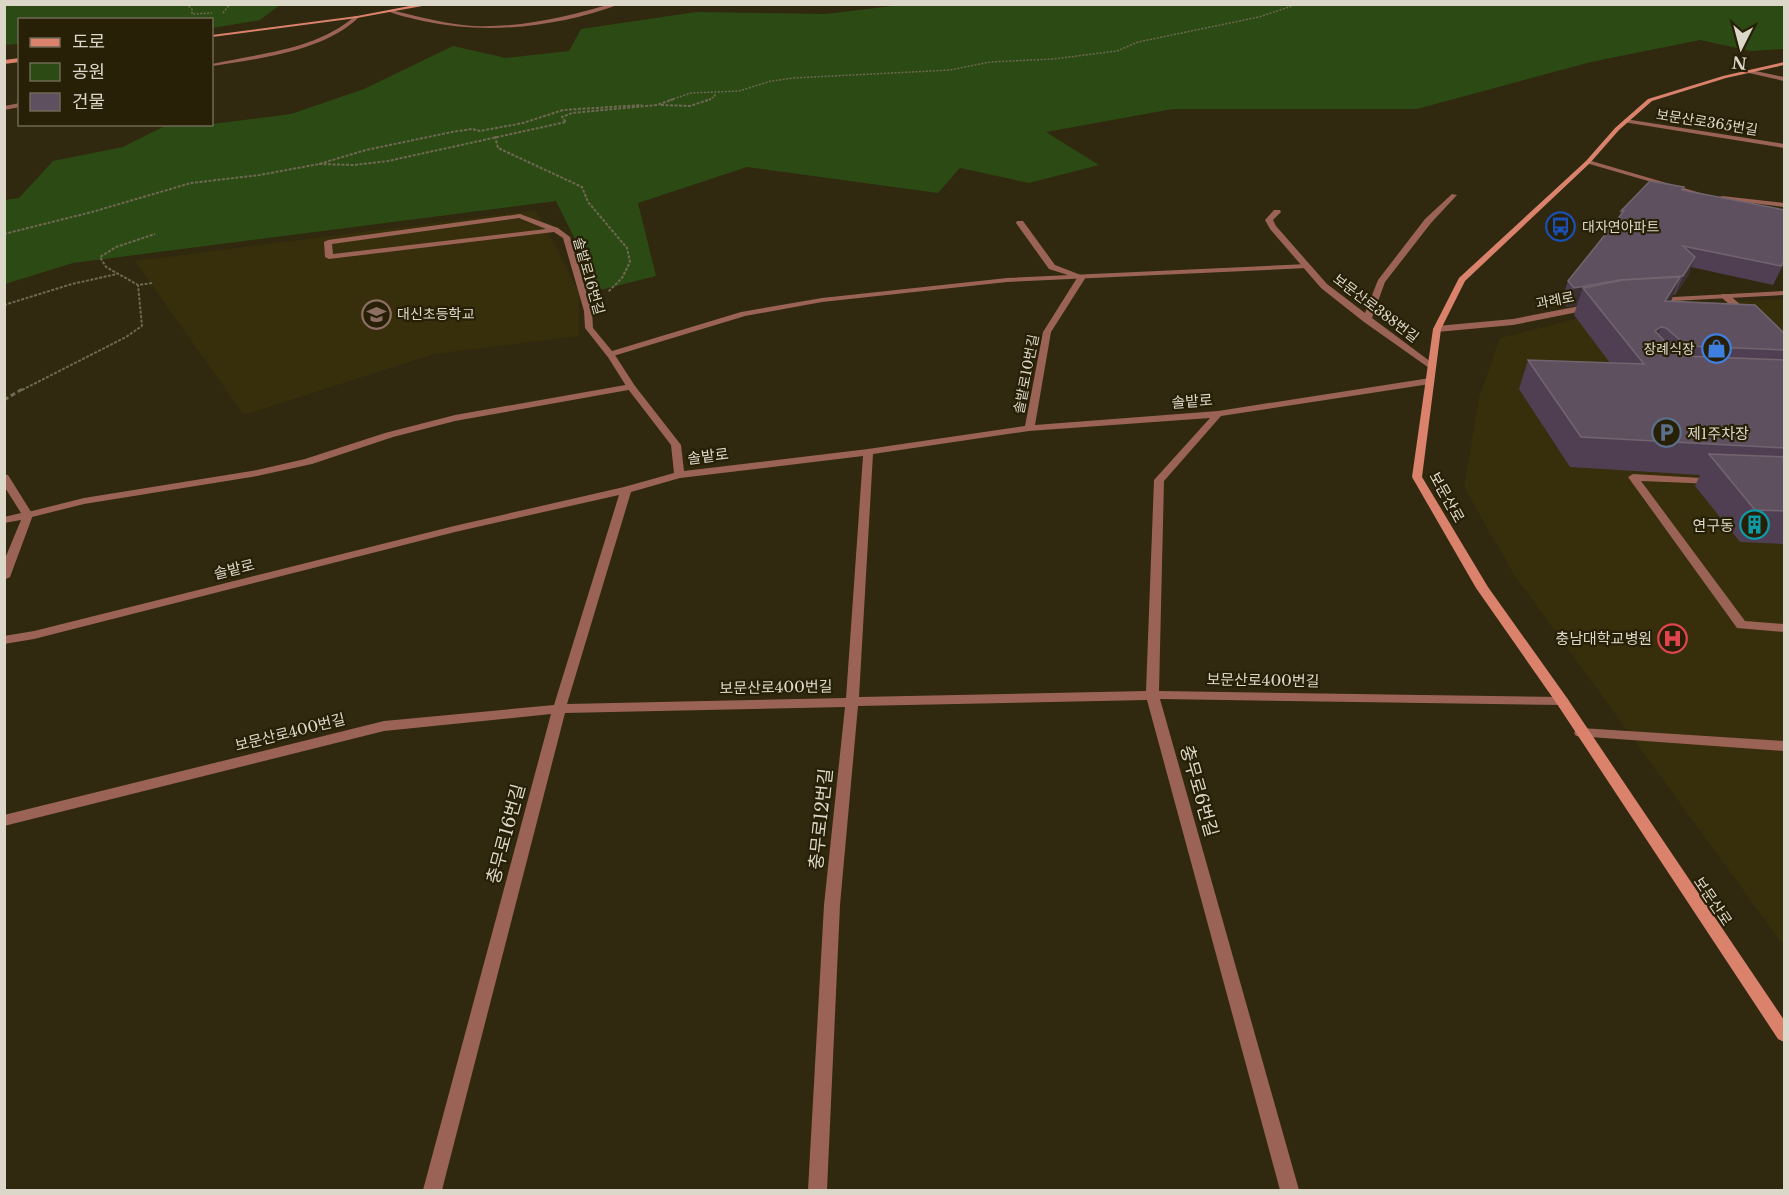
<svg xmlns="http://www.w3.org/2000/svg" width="1789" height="1195" font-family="'Libre Baskerville','Noto Sans KR',serif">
<rect width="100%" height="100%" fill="#30290f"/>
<g fill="#372e0c">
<path d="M536,210L579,292V336L434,354L244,415L135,261Z"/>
<path d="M1784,299V946L1515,576L1464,487L1479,398L1500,338L1620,308Z"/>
</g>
<g fill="#2c4a13">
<path d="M4,5L5,4L280,5L260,20L212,28V20H20L19,44L5,45Z"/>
<path d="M901,5H1784V49L1751,51L1700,40L1591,62L1417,109H1173L1046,132L1099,165L1029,183L960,168L938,193L747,167L638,203L656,276L600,290L556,201L73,263L5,284V200L19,198L53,161L123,147L167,125L212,124L291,114L364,89L453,46L506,58L569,51L581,29L696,12L825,14Z"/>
</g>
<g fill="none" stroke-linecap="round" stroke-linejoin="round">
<g stroke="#6f6953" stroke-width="1.5" stroke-dasharray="2 1.5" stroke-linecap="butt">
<path d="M137,4H181"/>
<path d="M186,4L192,9V14L212,13"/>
<path d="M223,13L230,4"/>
<path d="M670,100L691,93L739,91L771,81L794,78L950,70L990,62L1053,59L1117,51L1138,42L1259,17L1298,4"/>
<path d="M709,100L715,96L714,93"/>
</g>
<g stroke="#6f6953" stroke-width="2" stroke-dasharray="3 1.5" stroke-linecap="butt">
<path d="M661,105L690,106L711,99"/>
<path d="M495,136L498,148L582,187L588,202L627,248L630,262L622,278L608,292"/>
<path d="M319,164L354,165L388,161L566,122L562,117L572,113L657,105L674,99"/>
<path d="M4,234L92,212L191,183L260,175L319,164L366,150L452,132L472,129L480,131L523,123L563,110L642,105"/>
<path d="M152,283L138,285L106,267L100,257L116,247L155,234"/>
<path d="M4,305L72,284L117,274"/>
<path d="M22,390L126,337L142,326L138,285"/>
</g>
<path stroke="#6f6953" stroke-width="3" stroke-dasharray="5 3" stroke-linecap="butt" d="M4,400L24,388"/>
<g fill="#9a6355" fill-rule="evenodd">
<path d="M1751,70L1784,77V81L1749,73Z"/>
<path d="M520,214L558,228L570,237L592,311L593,328L612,351L741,312L822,298L1007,278L1307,264L1311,266L1307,268L1007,282L822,302L745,316L610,357L607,356L585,328L584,311L563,238L554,232L329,259L325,257L324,242L328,240ZM519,218L546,229L333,254L332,244Z"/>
<path d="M1722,294H1728L1748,311V315H1742L1722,298Z"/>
<path d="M631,384L636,387L634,389L455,421L393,437L312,464L257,476L84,504L28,518L23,515L24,513L84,498L257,470L305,459L385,433L455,415Z"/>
<path d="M1633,474L1718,479L1719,481L1718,483L1714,484L1641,481L1745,621L1784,624V632L1737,628L1628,477Z"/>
<path d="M1581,728L1784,741V751L1576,736L1574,733L1576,730Z"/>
</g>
<g fill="#9a6355" fill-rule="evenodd">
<path d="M611,4H620C558,27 488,35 423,21C412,18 398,16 388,11L390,10C417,16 445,24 473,26C520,28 566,17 611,4Z"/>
<path d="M355,16L359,17C325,51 258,59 212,66V64C261,53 316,50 355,16Z"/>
<path d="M20,103V107L4,110V106Z"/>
<path d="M1625,119L1784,144V148L1623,122Z"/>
<path d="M1588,160L1704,194L1705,195L1700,196L1586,163L1585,162Z"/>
<path d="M1452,194L1457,195L1431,223L1385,282L1372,318L1435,365V369L1432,370L1364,322L1321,288L1270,229L1265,220L1274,210H1280L1281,212L1273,220L1276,226L1327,284L1365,313L1378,280L1425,219Z"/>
<path d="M1722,196L1784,203V207L1720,199L1718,198Z"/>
<path d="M1017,221H1023L1055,265L1086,277L1051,332L1035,425L1218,411L1430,378L1435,381L1430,384L1221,416L1164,481L1159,691L1562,697L1567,698L1569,701L1567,704L1562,705L1160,699L1299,1190H1280L1147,700L858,706L840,905L827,1190H808L824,905L845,707L565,713L442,1190H423L551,714L384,731L4,826V815L384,721L554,705L619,495L455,532L34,639L4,644V636L34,631L454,526L624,487L674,473L671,445L628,389L606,354L607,352H613L635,386L681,445L684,471L868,449L1025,426L1043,332L1077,278L1049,269L1016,223ZM1210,418L1154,480L1146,691L859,697L873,454L1029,431ZM863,456L846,698L567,704L631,492L680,478Z"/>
<path d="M1784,291V295L1655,302L1651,300L1655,298Z"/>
<path d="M1590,304L1593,305V309L1513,325L1437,332L1433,329L1437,326L1513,319Z"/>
<path d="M4,474L8,475L33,515L10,577L4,580V561L21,520L4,523V517L21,513L4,486Z"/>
</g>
<g fill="#da826c" fill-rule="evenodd">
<path d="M420,4H433L357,18L212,37V35L357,16Z"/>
<path d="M20,58V62L4,64V60Z"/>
<path d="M1784,62V65L1726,78L1652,101L1619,130L1590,163L1465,281L1441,329L1422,477L1488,587L1567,698L1784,1020V1042L1778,1039L1557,704L1476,588L1412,477L1433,329L1459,278L1586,161L1615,128L1648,99L1723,76Z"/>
</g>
</g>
<path fill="#503f52" d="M1683,190L1785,210V262L1773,285L1691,267L1688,276L1675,295H1673L1671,301L1784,333L1785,546L1783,544L1740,542L1695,486L1700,475L1570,467L1519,389L1528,360L1610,363L1574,315L1577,305L1567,307L1562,299L1568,281L1619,218L1621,211Z"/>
<g fill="#3d3032">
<path d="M1695,257L1688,276L1675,295L1683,276Z"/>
<path d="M1785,260V262L1773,285Z"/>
<path d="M1680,277L1670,304L1665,301Z"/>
<path d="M1620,280L1613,299L1583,288L1577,305L1567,307L1574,288Z"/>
<path d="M1661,327L1650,355L1655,331Z"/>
</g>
<g fill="#5f505f" stroke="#72656f" stroke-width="1.5">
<path d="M1650,181L1684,187L1682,190L1785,210V260L1781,266L1683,246L1695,257L1683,276L1620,280L1574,288L1568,281L1624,211H1621Z"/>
<path d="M1680,277L1665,301L1755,305L1784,333L1785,350L1687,346L1666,328L1661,327L1655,331L1678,355L1683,356L1785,360V448L1581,437L1528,360L1644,364L1583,288L1623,280Z"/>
<path d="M1709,454L1785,457V511L1755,510Z"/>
</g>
<defs>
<symbol id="bus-ring" viewBox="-11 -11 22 22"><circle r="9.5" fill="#271f06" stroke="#1a4fb4" stroke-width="1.5"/><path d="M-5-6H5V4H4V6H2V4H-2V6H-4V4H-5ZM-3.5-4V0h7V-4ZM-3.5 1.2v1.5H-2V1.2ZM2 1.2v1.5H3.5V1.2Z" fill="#1a4fb4"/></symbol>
<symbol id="school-ring" viewBox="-11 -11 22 22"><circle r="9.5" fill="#271f06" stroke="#8d6e63" stroke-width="1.5"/><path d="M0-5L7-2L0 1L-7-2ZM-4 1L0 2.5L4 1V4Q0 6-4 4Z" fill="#8d6e63"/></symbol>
<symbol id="shop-ring" viewBox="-11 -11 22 22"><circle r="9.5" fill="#271f06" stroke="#3f7fe0" stroke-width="1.5"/><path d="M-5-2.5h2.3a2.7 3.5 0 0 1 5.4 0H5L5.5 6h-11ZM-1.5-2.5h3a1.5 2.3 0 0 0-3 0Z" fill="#3f7fe0"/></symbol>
<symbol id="parking-ring" viewBox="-11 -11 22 22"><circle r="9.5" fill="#271f06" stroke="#5c6f8a" stroke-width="1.5"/><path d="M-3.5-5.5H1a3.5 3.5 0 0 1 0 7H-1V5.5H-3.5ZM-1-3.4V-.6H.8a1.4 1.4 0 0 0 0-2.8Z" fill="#5c6f8a"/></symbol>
<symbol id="building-ring" viewBox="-11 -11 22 22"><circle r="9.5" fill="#271f06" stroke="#0f9aa8" stroke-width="1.5"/><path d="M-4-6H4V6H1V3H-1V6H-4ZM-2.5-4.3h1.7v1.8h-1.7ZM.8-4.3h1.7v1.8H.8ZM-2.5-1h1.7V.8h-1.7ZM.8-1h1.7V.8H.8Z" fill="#0f9aa8"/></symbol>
<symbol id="hospital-ring" viewBox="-11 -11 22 22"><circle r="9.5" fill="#271f06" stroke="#e0444e" stroke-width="1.5"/><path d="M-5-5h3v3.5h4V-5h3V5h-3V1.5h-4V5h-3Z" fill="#e0444e"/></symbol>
</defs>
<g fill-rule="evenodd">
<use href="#bus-ring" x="1544" y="210" width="33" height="33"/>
<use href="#school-ring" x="360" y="298" width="33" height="33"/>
<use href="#shop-ring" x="1700" y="332" width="33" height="33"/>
<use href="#parking-ring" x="1650" y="416" width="33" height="33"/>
<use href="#building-ring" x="1738" y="508" width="33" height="33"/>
<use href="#hospital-ring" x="1656" y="622" width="33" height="33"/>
</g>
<g text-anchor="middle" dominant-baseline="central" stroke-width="4.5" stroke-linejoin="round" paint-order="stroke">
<g font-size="14" fill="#dcd8c9" stroke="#271f06">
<text transform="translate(1707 122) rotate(9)">보문산로365번길</text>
<text transform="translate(589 276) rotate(74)">솔밭로16번길</text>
<text transform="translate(1555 300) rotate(-11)">과례로</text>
<text transform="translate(1376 308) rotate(37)">보문산로388번길</text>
<text transform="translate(1026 374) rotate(-79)">솔밭로10번길</text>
</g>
<g font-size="14" fill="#dcd8c9" stroke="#271f06" text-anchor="start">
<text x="1582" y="227">대자연아파트</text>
<text x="397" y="314">대신초등학교</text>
<text x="1695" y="349" text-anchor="end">장례식장</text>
</g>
<g font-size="15" fill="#dcd8c9" stroke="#271f06">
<text transform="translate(1192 401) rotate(-4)">솔밭로</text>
<text transform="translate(708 456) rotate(-7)">솔밭로</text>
<text transform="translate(1447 497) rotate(61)">보문산로</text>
<text transform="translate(234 569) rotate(-14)">솔밭로</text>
<text transform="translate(1263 680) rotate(1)">보문산로400번길</text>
<text transform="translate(776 687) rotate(-1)">보문산로400번길</text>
<text transform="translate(290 732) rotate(-14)">보문산로400번길</text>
<text transform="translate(1713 901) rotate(56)">보문산로</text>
</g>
<g font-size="15" fill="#dcd8c9" stroke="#271f06" text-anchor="end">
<text x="1687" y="433" text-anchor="start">제1주차장</text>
<text x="1734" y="525">연구동</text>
<text x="1652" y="638">충남대학교병원</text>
</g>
<g font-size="18" fill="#dcd8c9" stroke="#271f06">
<text transform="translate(1199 791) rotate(74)">충무로6번길</text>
<text transform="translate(821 819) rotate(-84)">충무로12번길</text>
<text transform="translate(506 834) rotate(-75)">충무로16번길</text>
</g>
</g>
<rect width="1789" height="1195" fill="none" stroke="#dcd8c9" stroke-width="12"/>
<rect x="18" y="18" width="195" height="108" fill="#271f06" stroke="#6f6954" stroke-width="1.5"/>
<rect x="30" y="38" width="30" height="9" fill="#da826c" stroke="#6f6954" stroke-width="1.5"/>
<text x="72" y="48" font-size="18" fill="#dcd8c9">도로</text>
<rect x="30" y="63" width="30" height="18" fill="#2c4a13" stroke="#6f6954" stroke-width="1.5"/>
<text x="72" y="78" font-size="18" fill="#dcd8c9">공원</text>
<rect x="30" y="93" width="30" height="18" fill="#5f505f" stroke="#6f6954" stroke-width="1.5"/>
<text x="72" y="108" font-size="18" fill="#dcd8c9">건물</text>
<g transform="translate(1741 48) rotate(186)" stroke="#271f06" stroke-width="4.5" paint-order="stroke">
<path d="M0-4.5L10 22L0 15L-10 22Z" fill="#dcd8c9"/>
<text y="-9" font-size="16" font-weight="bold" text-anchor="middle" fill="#dcd8c9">N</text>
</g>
</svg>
